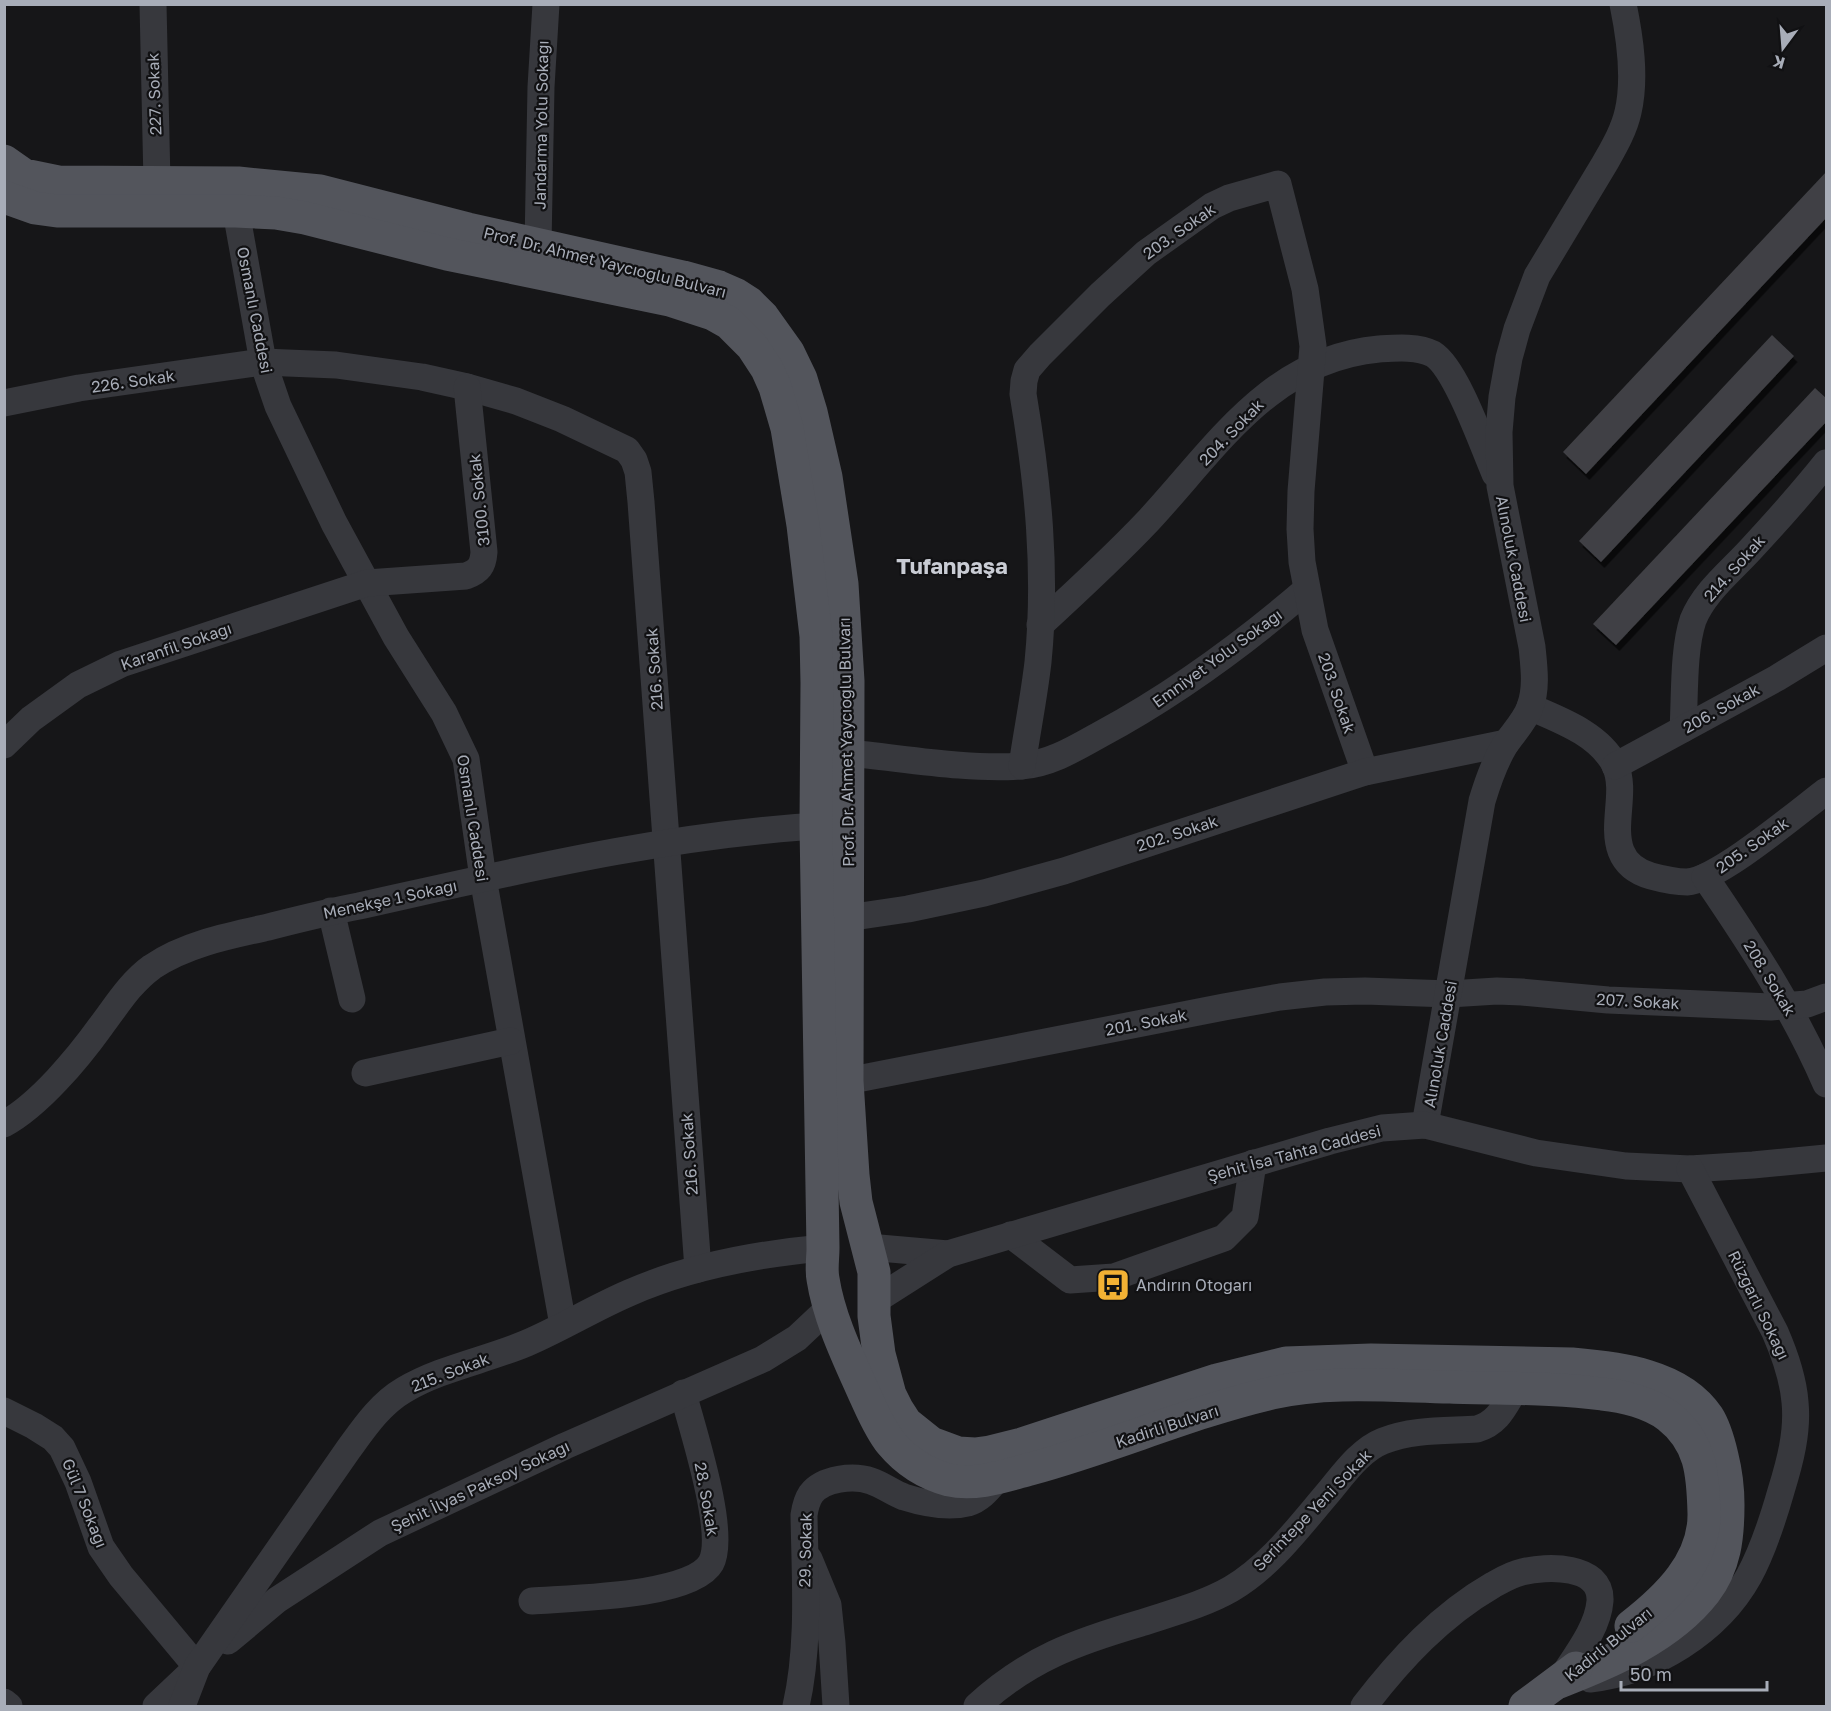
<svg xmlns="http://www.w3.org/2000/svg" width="1831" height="1711" font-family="'Golos Text',sans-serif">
<defs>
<filter id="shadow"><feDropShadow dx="3.5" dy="6" stdDeviation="0" flood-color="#0009"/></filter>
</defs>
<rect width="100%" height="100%" fill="#161618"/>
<g fill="#404145" filter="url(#shadow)">
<path d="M1827,171V217L1586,474L1563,452Z"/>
<path d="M1772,335L1794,356L1601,562L1579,541Z"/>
<path d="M1815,388L1827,399V421L1616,645L1593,624Z"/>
</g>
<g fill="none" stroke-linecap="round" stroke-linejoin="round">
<g stroke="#37383d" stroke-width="27">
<path d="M153,4L157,183"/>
<path d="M236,211L263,362L278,406L334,523L396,637L444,713L466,759L483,878L563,1325"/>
<path d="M538,245L541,87L546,4"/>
<path d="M4,403L79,388L263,362L336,365L422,377L467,387L516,401L562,419L627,450L634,460L638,472L641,502L698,1269"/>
<path d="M1040,625C1077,591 1114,557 1148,521C1216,448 1270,359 1379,349C1395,348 1418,346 1433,354C1456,368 1483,446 1495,474"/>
<path d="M1530,707C1560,720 1599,734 1615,765C1627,791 1611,824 1621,851C1626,864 1637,872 1651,876C1662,879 1675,882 1687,882C1718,880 1798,812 1826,791"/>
<path d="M1683,729C1685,697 1683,650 1693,620C1704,592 1731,571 1751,549C1777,521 1802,493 1826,463"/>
<path d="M4,745L31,719L78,685L121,664L367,583L466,576C479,571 483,566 484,552L467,387"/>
<path d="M848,753C902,758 967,770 1021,766C1050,764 1076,748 1101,734C1175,694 1242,645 1306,590"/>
<path d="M1022,766C1027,731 1034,697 1038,662C1047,572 1038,483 1023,394L1024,381L1027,370L1040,355L1100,295L1146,253L1212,206L1229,198L1278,184L1305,289L1313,346L1301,491L1300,529L1302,562L1315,630L1365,772"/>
<path d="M1615,766L1777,678L1826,648"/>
<path d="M1705,877C1750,943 1794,1010 1826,1084"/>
<path d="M331,911L352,999"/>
<path d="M847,918L908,909L984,893L1064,871L1365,772L1506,743"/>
<path d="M365,1073L511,1041"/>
<path d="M847,1081L1224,1007L1280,997L1325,992L1365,991L1449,994L1497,991L1522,992L1608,1000L1771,1007L1807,1004L1826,997"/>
<path d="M4,1124C39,1105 78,1058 101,1026C117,1005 130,983 152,967C184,945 227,936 264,928C296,920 327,912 359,906C516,871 673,833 835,825"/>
<path d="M1425,1125L1482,801C1488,781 1494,763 1505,745C1513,733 1525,721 1530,707C1537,688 1534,667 1532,647L1500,486L1499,432L1502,397L1509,358L1517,329L1537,276L1605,163C1614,147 1624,130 1628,112C1636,78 1630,38 1623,4"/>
<path d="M1011,1235L1070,1280L1114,1277L1224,1238L1245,1217L1253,1163"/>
<path d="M868,1247L948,1254"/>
<path d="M874,1301L948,1254L1330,1141L1382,1128L1425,1125L1536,1153L1626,1166L1690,1169L1753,1165L1826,1158"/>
<path d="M4,1411L34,1426L53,1438L62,1448L78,1482L101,1547L121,1576L197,1667"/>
<path d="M809,1559L828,1605L832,1643L836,1706"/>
<path d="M532,1601C570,1598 692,1597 711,1563C727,1533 692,1428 683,1393"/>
<path d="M228,1641L277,1600L380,1533L565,1446L763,1359L797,1338L830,1307"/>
<path d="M1590,1679C1653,1672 1718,1632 1749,1576C1763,1550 1773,1519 1781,1491C1790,1462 1798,1432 1795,1402C1793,1377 1785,1355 1775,1332L1690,1169"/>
<path d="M4,1702L9,1706"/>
<path d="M156,1706L192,1672"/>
<path d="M182,1706L197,1667L348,1450C364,1428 380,1404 404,1390C441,1368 487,1360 527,1343C562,1328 594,1308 629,1293C690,1266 757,1254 823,1248"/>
<path d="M796,1706C810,1645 805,1578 804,1515C805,1508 807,1500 811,1494C823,1478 854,1475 871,1481C883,1485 893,1493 904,1497C923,1503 948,1508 968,1503C982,1499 990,1487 999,1477"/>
<path d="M977,1706C1028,1659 1076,1642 1141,1623C1171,1613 1203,1605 1231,1589C1270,1566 1298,1528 1327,1494C1343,1475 1360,1450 1383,1441C1413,1429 1446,1431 1477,1429C1498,1423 1504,1407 1515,1389"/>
<path d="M1364,1706C1400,1659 1441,1615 1493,1585C1502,1580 1512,1574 1522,1572C1546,1566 1602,1564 1600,1601C1598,1629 1574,1658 1559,1682"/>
</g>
<g stroke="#53555c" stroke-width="33">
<path d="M4,161L24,175L58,182L238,183L320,191L468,229L683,277L719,287L735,294L749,303L763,317L788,352L801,379L811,412L826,477L842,584L848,681L847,1081L853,1175L856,1202L874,1272V1316L879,1354L890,1395L897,1409L906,1423L931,1443L958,1453L975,1454L990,1452L1022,1444L1217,1380L1286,1363L1371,1360L1572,1364C1619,1368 1680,1375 1708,1417C1715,1428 1719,1443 1722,1456C1726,1472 1728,1489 1728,1505C1728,1537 1725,1566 1705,1592C1670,1637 1611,1662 1559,1682"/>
<path d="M4,197L35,208L57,211H236L276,213L305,218L447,254L670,300L713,314L729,323L752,346L767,369L775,387L787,428L803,525L816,636L817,683L816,826L823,1248C823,1258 821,1269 823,1279C829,1318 848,1357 864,1393C872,1410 879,1428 891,1443C906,1461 926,1474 949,1480C976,1486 1004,1476 1030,1469C1112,1447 1190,1412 1272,1393C1328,1380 1393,1386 1450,1387C1500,1389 1552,1387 1602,1394C1624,1396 1650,1403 1668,1416C1701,1442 1703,1473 1704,1513C1705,1562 1667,1598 1631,1626"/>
<path d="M1525,1706L1576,1668"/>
</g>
</g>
<defs>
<symbol id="bus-square" viewBox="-11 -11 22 22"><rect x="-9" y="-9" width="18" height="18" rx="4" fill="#f2b134" stroke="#111113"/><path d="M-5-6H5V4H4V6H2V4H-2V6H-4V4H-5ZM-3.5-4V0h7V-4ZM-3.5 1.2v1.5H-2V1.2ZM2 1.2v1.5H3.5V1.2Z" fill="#111"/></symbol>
</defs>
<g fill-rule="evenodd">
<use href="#bus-square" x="1094" y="1266" width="38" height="38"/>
</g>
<g text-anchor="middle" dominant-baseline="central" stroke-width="4.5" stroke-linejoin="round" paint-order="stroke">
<g font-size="16" fill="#a8adb8" stroke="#111113">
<text transform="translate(154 94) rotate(-92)">227. Sokak</text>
<text transform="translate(541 125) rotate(-89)">Jandarma Yolu Sokağı</text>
<text transform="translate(1179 231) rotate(-35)">203. Sokak</text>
<text transform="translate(605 262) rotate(14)">Prof. Dr. Ahmet Yaycıoğlu Bulvarı</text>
<text transform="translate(255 310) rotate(79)">Osmanlı Caddesi</text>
<text transform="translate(133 381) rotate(-8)">226. Sokak</text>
<text transform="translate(1231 432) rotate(-46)">204. Sokak</text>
<text transform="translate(479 500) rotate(-96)">3100. Sokak</text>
<text transform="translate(1514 559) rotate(79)">Alınoluk Caddesi</text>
<text transform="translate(1734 568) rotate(-48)">214. Sokak</text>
<text transform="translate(176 646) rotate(-19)">Karanfil Sokağı</text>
<text transform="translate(1217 658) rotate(-36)">Emniyet Yolu Sokağı</text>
<text transform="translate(654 669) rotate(-94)">216. Sokak</text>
<text transform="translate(1337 693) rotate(71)">203. Sokak</text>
<text transform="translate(1721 708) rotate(-29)">206. Sokak</text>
<text transform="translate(846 742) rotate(-91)">Prof. Dr. Ahmet Yaycıoğlu Bulvarı</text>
<text transform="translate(473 818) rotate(81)">Osmanlı Caddesi</text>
<text transform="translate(1177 833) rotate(-18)">202. Sokak</text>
<text transform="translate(1752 845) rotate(-35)">205. Sokak</text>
<text transform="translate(390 899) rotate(-12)">Menekşe 1 Sokağı</text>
<text transform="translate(1770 978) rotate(59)">208. Sokak</text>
<text transform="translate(1638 1001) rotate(3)">207. Sokak</text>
<text transform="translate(1146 1022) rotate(-11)">201. Sokak</text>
<text transform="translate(1440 1044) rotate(-80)">Alınoluk Caddesi</text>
<text transform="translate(1294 1153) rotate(-15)">Şehit İsa Tahta Caddesi</text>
<text transform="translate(689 1154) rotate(-94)">216. Sokak</text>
<text transform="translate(1759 1305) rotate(64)">Rüzgarlı Sokağı</text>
<text transform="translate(450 1372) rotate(-21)">215. Sokak</text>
<text transform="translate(1167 1426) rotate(-18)">Kadirli Bulvarı</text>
<text transform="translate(480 1486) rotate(-25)">Şehit İlyas Paksoy Sokağı</text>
<text transform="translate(707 1499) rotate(80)">28. Sokak</text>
<text transform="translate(85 1503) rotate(68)">Gül 7 Sokağı</text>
<text transform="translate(1312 1510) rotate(-46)">Serintepe Yeni Sokak</text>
<text transform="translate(805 1550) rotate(-89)">29. Sokak</text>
<text transform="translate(1608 1644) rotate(-39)">Kadirli Bulvarı</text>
</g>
<g font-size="16" fill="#a8adb8" stroke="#111113" text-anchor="start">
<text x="1136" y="1285">Andırın Otogarı</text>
</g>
<g font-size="22" font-weight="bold" fill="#c9ccd4" stroke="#111113">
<text x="952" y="565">Tufanpaşa</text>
</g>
</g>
<rect width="1831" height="1711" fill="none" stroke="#a8adb8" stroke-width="12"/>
<g transform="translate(1783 48) rotate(196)" stroke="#111113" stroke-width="4.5" paint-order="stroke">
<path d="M0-4.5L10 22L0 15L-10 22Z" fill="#a8adb8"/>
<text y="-9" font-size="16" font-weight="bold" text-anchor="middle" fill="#a8adb8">K</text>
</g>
<path d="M1621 1681v9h146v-9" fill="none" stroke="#a8adb8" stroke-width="3"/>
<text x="1630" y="1681" font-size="18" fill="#a8adb8" stroke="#111113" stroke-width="4.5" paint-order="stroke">50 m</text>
</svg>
